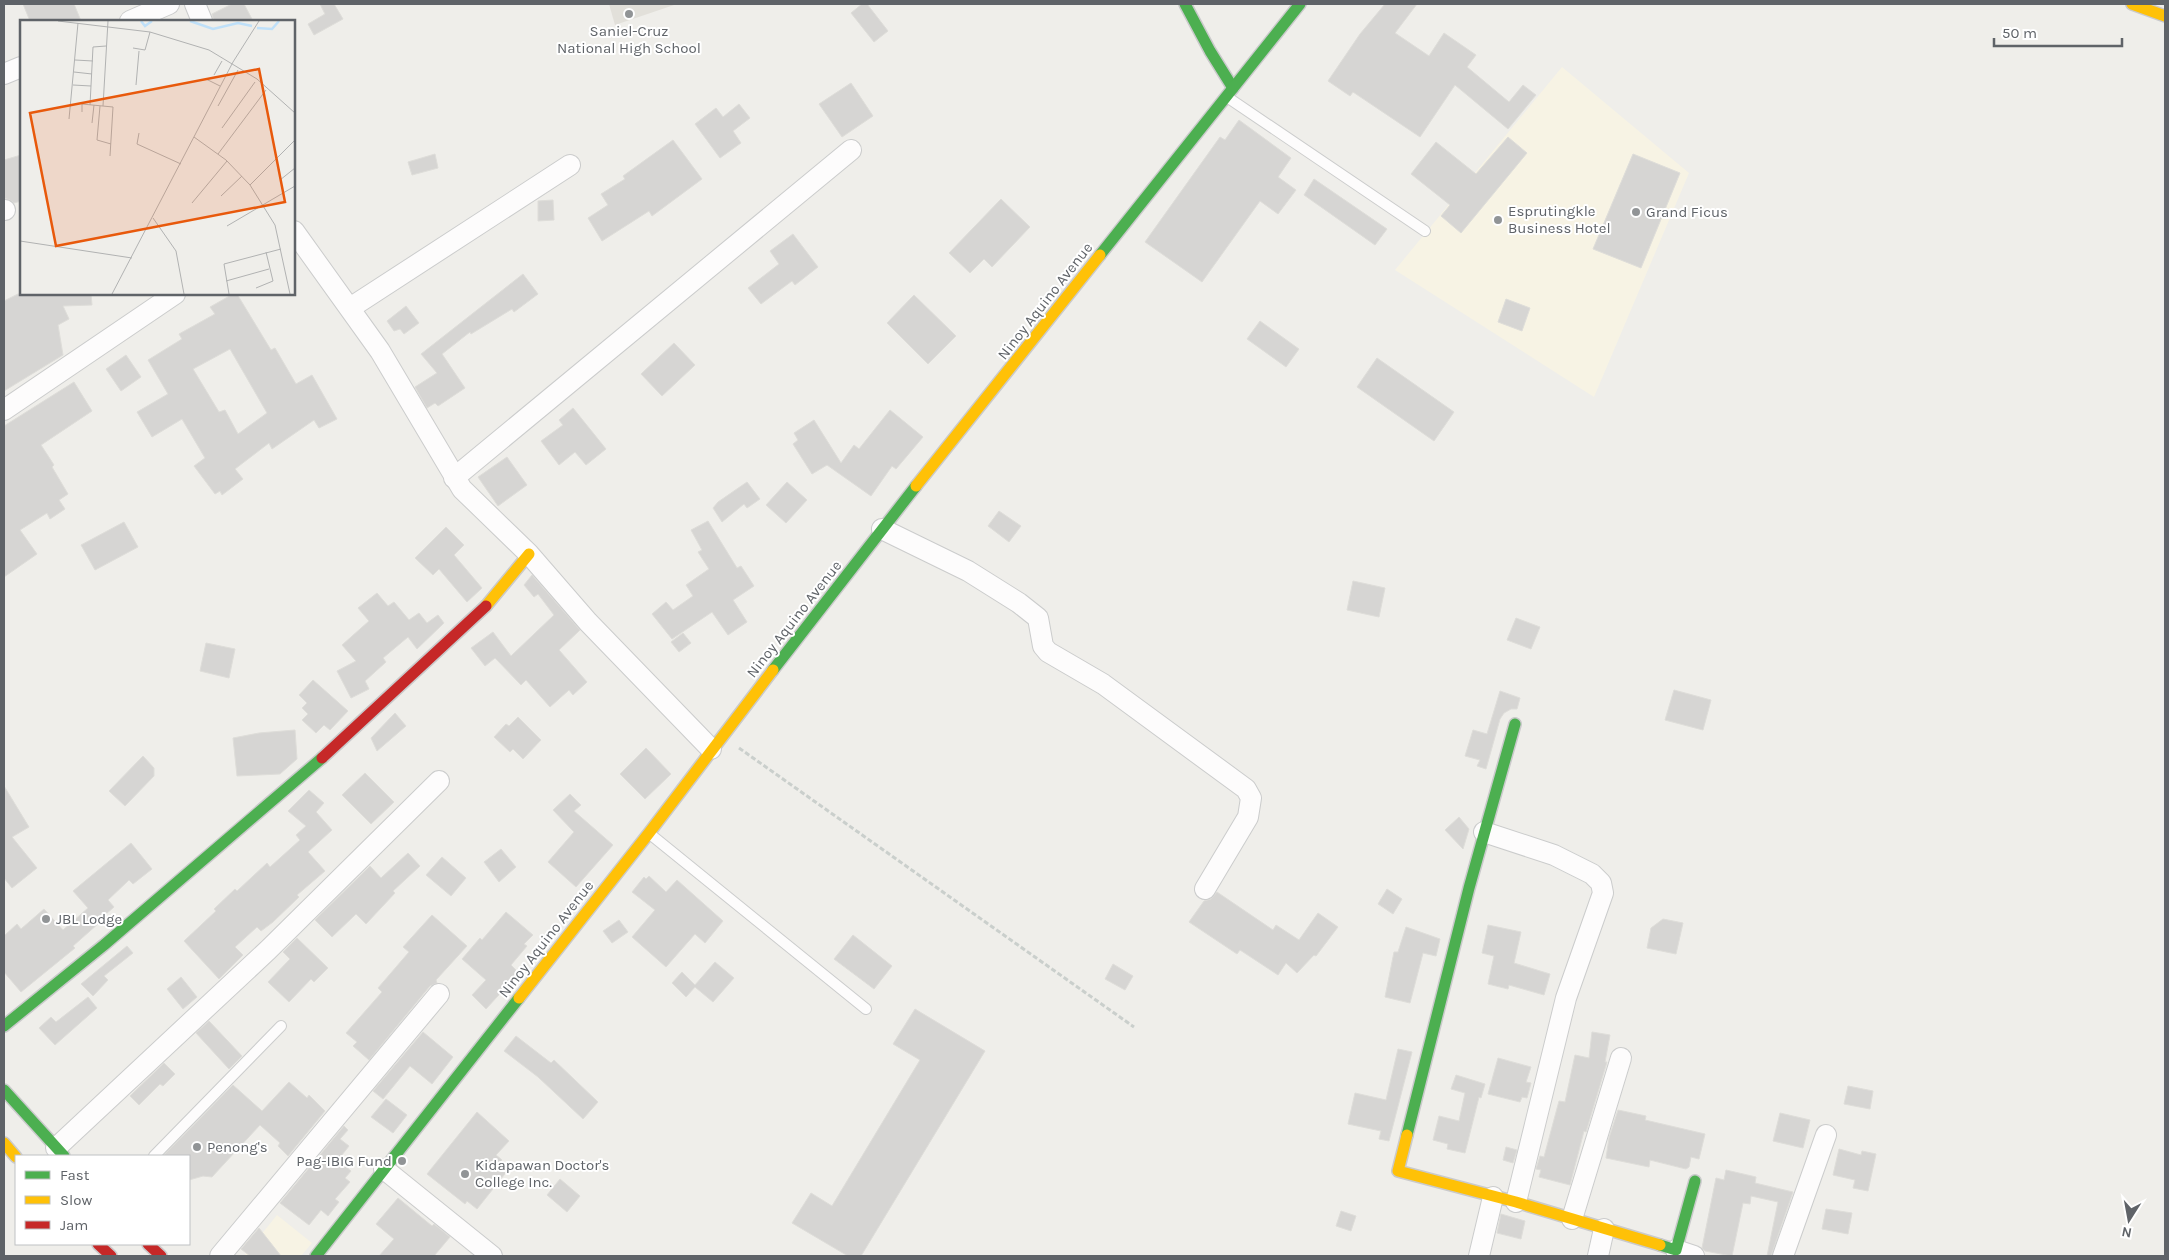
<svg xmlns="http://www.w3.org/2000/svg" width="2169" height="1260" font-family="Karla,sans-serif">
<rect width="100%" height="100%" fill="#efeeea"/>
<g fill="#f7f3e4">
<path d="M1562,67L1689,173L1594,397L1395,270Z"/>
<path d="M277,1215L312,1243L301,1256H244Z"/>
</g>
<path fill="#e2e0da" d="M609,4H677L615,25Z"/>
<g fill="#d6d5d3" stroke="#deddd9" fill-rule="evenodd">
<path d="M23,4H74L81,21H30Z"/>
<path d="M232,4H244L253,21H214L212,14Z"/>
<path d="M320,4H334L343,19L314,35L308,24L325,14Z"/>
<path d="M862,4H867L888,31L874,42L851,13Z"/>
<path d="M1385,4H1417L1395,33L1429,56L1444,33L1476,55L1467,67L1509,102L1523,85L1536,95L1508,129L1455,85L1420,137L1353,92L1350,96L1328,81L1360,34Z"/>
<path d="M851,83L873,116L842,137L819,104Z"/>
<path d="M739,104L750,118L733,131L741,143L720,158L695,124L716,108L723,117Z"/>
<path d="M1239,120L1291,158L1278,177L1296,190L1278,214L1260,201L1202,282L1145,242L1220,137L1225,140Z"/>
<path d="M1508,137L1527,153L1461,233L1441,216L1450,205L1411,174L1436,142L1476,174Z"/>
<path d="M673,140L702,179L652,216L649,211L602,241L588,218L608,205L601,194L625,179L623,176Z"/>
<path d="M435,154L438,168L412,175L408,162Z"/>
<path d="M1633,154L1680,173L1641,268L1593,249Z"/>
<path d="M21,155V201L14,203L10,200L4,198V160Z"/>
<path d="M1314,179L1387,229L1375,245L1304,195Z"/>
<path d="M1001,199L1030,227L992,267L984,259L970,273L949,253Z"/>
<path d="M553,200L554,220L538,221V201Z"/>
<path d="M793,234L818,267L795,285L792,281L761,304L748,288L779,264L770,251Z"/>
<path d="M523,274L538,294L514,312L512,309L471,334L470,332L442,354L465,388L438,406L435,403L427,408L415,387L437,373L421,354Z"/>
<path d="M18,294H91L92,305L63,306L69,319L58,325L63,355L4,391V301Z"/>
<path d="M233,294H237L271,350L275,348L296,384L312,375L337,419L319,428L314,420L272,449L269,443L235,469L243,479L222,495L220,491L215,494L194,466L205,458L182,419L152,437L137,412L168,394L148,360L182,339L179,334L215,314L210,307ZM230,349L267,413L238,434L225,410L219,412L193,369Z"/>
<path d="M914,295L956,336L928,364L887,323Z"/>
<path d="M1506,299L1530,308L1522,331L1498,322Z"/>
<path d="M406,306L419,323L404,334L400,329L394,331L387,321Z"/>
<path d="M1260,321L1299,349L1286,367L1247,339Z"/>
<path d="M674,343L695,365L662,396L641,374Z"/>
<path d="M126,355L141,377L121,391L106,369Z"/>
<path d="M1377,358L1454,412L1434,441L1357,387Z"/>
<path d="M74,382L92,411L41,445L54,465L52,467L68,494L59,500L65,509L50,519L47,513L20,530L37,554L4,577V426Z"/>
<path d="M573,408L606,449L586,465L575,452L559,465L541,441L563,425L559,420Z"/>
<path d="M890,410L923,437L896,469L892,466L871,496L827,465L812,474L793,444L798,440L794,433L814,420L841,463L854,445L859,449Z"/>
<path d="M507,457L527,485L498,506L478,477Z"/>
<path d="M747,482L760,499L747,508L744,504L722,522L713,508L718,502Z"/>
<path d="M787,482L807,500L786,523L766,505Z"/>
<path d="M999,511L1021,526L1009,542L988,526Z"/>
<path d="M708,521L737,568L741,566L754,586L733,600L747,622L728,635L712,612L672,639L652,614L666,602L673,610L693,596L686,585L709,569L698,552L702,550L691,530Z"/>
<path d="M124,522L138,547L95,570L81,545Z"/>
<path d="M446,527L464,545L454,555L482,588L467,602L439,569L433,575L415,558Z"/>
<path d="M532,575L580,630L559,650L587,682L573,695L569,690L550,707L526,680L521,685L495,658L485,666L471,648L493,632L511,656L554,615L538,594L534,597L524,585Z"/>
<path d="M1353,581L1385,588L1379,617L1347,610Z"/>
<path d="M377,593L388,606L394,602L409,620L419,613L427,623L438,615L444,623L417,649L408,637L383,658L386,662L365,681L369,689L351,698L337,671L356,661L342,645L369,621L358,608Z"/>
<path d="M1516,618L1540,627L1531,649L1507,640Z"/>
<path d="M683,633L691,643L679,652L671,642Z"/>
<path d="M206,643L235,649L229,678L200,671Z"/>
<path d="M313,680L348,711L330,730L324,725L316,733L302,720L308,714L302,708L307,703L299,695Z"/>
<path d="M1674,690L1711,700L1703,730L1665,720Z"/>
<path d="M1500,691L1520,698L1517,709H1511L1504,713L1500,719L1486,769L1477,766L1480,760L1465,756L1473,730L1487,734Z"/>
<path d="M395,713L406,726L377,751L371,738Z"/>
<path d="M518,717L541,740L523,759L513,749L510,752L494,737L506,724L509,726Z"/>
<path d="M295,730L297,759L280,774L237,776L233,738L259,733Z"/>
<path d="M646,748L671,774L645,799L620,774Z"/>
<path d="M143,756L154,768V776L125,806L109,791Z"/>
<path d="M365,773L394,802L371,824L342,795Z"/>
<path d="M4,786L29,827L12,837L37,868L12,888L4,878Z"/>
<path d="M309,790L324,803L316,812L332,830L308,852L325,871L297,895L299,897L273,922L261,931L257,927L235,947L243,955L219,979L184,941L216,911L214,909L235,889L237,891L267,863L270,867L300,840L296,835L306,826L288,811Z"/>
<path d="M570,794L581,805L574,811L613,845L576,887L548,862L574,832L553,810Z"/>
<path d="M1459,817L1469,829L1463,849L1445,830Z"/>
<path d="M131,843L152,869L133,884L129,880L108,900L114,907L98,921L99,923L73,946L75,948L21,992L4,972V936L17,924L21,929L44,909L63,930L88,908L73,891Z"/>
<path d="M501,849L516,867L499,882L484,862Z"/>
<path d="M408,853L420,866L393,891L395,893L366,924L356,914L332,937L315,920L370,866L381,878Z"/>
<path d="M442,857L466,878L451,896L426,875Z"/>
<path d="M649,876L666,892L677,880L723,921L705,943L695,934L666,967L632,937L655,910L632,892L644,877L646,879Z"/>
<path d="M1387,889L1402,899L1393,914L1378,904Z"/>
<path d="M1217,892L1273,930L1276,925L1299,940L1318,913L1338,927L1316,956L1314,955L1297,973L1286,963L1278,975L1240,950L1237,954L1189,922L1204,901L1211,899Z"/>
<path d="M506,912L533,935L524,944L527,946L511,965L519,973L486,1009L472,995L486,980L462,959L480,938L482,940Z"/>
<path d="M432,915L467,946L436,980L437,983L430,986L369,1060L353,1046L357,1042L346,1033L382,992L378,988L409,952L403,947Z"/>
<path d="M1663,919L1683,923L1676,954L1647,948L1651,928Z"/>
<path d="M619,920L628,932L612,943L603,931Z"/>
<path d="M1488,925L1521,932L1514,963L1550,974L1544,995L1509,985L1508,989L1488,984L1494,956L1482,953Z"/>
<path d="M1406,927L1440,939L1436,956L1423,953L1410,1003L1385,997L1394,952H1398Z"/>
<path d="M853,935L892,966L874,989L834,959Z"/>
<path d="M297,938L328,968L314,982L311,979L289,1002L268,982L290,959L283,952Z"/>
<path d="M127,946L133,953L104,976L108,980L93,996L81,984Z"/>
<path d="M715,962L734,978L713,1002L695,987L686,997L672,983L682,972L695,985Z"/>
<path d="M1113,964L1133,976L1125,990L1105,979Z"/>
<path d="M181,977L197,997L183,1009L167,989Z"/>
<path d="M88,997L97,1008L55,1045L39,1028L51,1017L56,1022Z"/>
<path d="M915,1009L985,1051L861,1256H848L792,1223L811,1193L832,1206L920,1060L893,1044Z"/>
<path d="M209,1021L242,1056L229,1069L196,1033Z"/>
<path d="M423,1032L453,1057L432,1084L410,1066L383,1099L373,1091Z"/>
<path d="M1592,1032L1610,1035L1605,1062H1607L1586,1132L1584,1131L1570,1185L1539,1177L1541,1170L1536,1169L1540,1156L1544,1157L1559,1101L1565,1102L1575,1055L1589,1058Z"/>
<path d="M516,1036L551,1063L554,1060L598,1102L583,1119L538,1077L504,1051Z"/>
<path d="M1398,1049L1412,1052L1389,1141L1379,1139L1381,1131L1348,1124L1355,1093L1386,1100Z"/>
<path d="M1498,1058L1531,1067L1526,1082L1531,1083L1527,1098L1522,1097L1520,1102L1488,1094Z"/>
<path d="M164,1063L175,1074L163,1086L160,1084L139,1105L130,1096Z"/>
<path d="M1456,1075L1485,1084L1481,1098L1479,1097L1465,1153L1447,1149L1448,1144L1433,1140L1439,1116L1459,1121L1465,1093L1451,1089Z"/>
<path d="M289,1082L307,1098L309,1095L325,1111L288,1156L278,1146L280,1143L260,1125L212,1177L203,1176L189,1180V1156H163L233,1085L262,1111Z"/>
<path d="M1848,1086L1873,1091L1870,1109L1844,1104Z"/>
<path d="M386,1099L407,1115L393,1133L371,1117Z"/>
<path d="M1618,1110L1646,1116L1645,1120L1705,1134L1699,1159L1691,1157L1689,1167L1686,1169L1650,1160L1649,1167L1606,1158L1609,1138Z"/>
<path d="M477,1112L509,1141L496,1155L502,1160L499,1163L508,1170L477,1209L467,1201L465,1204L427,1174Z"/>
<path d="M1780,1113L1810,1120L1803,1148L1773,1141Z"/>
<path d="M344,1126L348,1130L340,1139L349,1146L338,1160L351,1171L345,1178L350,1182L335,1199L339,1202L328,1216L321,1210L309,1225L280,1203Z"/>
<path d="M1506,1147L1517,1150L1513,1163L1503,1160Z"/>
<path d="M1839,1149L1861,1155L1862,1151L1876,1154L1868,1191L1853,1188L1855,1180L1833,1175Z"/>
<path d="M1726,1170L1756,1177L1755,1183L1793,1192L1771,1256H1767L1778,1202L1751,1196L1750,1204L1743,1203L1732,1256L1705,1251L1702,1248L1716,1178L1724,1180Z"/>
<path d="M560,1179L580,1196L567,1212L547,1195Z"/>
<path d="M398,1198L432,1226L434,1224L450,1237L434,1256H379L394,1239L376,1224Z"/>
<path d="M1826,1209L1852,1213L1848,1234L1822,1229Z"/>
<path d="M1341,1211L1356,1216L1351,1231L1336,1226Z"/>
<path d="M1501,1214L1525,1221L1521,1239L1497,1233Z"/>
<path d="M259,1228L281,1256H250L241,1249Z"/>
</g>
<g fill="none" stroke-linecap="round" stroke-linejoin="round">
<defs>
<g id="lane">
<path d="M1227,97L1425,231"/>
<path d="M650,834L866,1009"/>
<path d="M154,1156L281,1026"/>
</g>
<g id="street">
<path d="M195,4L202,21"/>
<path d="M130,21L169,4"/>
<path d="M4,74L21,67"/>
<path d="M4,210H5"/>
<path d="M294,231L380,351L462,489L529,554L588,622L711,749"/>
<path d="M350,308L570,165"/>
<path d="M4,410L175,294"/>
<path d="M454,478L851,150"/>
<path d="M882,529L968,571L1019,603L1038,618L1043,646L1048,652L1103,684L1246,789L1251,798L1248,817L1205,889"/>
<path d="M1484,832L1554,855L1592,874L1601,883L1603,893L1566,998L1516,1202"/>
<path d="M56,1148L268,950L439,781"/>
<path d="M384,1169L492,1256"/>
<path d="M1572,1219L1621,1058"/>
<path d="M1676,1250L1694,1256"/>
<path d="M220,1256L439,994"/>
<path d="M1479,1256L1493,1197"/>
<path d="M1598,1256L1604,1229"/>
<path d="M1783,1256L1826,1135"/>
</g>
<g id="fast">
<path d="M1185,4L1210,51L1233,88"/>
<path d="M1100,255L1300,4"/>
<path d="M773,670L916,486"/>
<path d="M4,1026L104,945L322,758"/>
<path d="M4,1090L64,1156"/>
<path d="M1407,1135L1469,888L1515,724"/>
<path d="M1660,1245L1676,1250L1695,1181"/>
<path d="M316,1256L519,998"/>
</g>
<g id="slow">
<path d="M2132,4L2165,16"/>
<path d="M916,486L1100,255"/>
<path d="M486,606L529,554"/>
<path d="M519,998L649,833L773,670"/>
<path d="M1407,1135L1398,1171L1516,1202L1660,1245"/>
<path d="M4,1143L16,1157"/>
</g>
<g id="jam">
<path d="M322,758L486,606"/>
<path d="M98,1244L111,1256"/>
<path d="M148,1244L161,1256"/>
</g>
</defs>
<use href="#lane" stroke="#cbcccc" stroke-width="12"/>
<use href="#street" stroke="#cbcccc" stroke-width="22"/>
<use href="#fast" stroke="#cacacb" stroke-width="14"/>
<use href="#slow" stroke="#cacacb" stroke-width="14"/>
<use href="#jam" stroke="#cacacb" stroke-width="14"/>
<path stroke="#cacfcc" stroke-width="3" stroke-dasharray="5 2.5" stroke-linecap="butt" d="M739,748L1134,1027"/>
<use href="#lane" stroke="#fdfcfc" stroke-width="10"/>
<use href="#street" stroke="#fdfcfc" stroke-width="20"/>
<use href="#fast" stroke="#4caf50" stroke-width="11"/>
<use href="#slow" stroke="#ffc107" stroke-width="11"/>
<use href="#jam" stroke="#c62828" stroke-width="11"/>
</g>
<g fill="#919496" stroke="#fff" stroke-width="2">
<circle cx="629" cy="14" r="5"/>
<circle cx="1636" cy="212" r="5"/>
<circle cx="1498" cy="220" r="5"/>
<circle cx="46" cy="919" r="5"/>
<circle cx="197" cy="1147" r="5"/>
<circle cx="402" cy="1161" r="5"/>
<circle cx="465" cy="1174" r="5"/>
</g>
<g text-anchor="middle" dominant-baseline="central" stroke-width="4" stroke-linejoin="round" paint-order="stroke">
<g font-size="15" fill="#5f6368" stroke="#fff" text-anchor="start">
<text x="629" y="31" text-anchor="middle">Saniel-Cruz<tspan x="629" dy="17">National High School</tspan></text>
<text x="1508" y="211">Esprutingkle<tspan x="1508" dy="17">Business Hotel</tspan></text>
<text x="1646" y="212">Grand Ficus</text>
<text x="56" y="919">JBL Lodge</text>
<text x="207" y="1147">Penong's</text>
<text x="392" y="1161" text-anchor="end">Pag-IBIG Fund</text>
<text x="475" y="1165">Kidapawan Doctor's<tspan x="475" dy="17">College Inc.</tspan></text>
</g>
<g font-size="15" fill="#5f6368" stroke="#fff">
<text transform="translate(1045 301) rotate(-52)">Ninoy Aquino Avenue</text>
<text transform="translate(794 619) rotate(-52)">Ninoy Aquino Avenue</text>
<text transform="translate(546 939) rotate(-52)">Ninoy Aquino Avenue</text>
</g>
</g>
<g transform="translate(20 20)">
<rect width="275" height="275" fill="#efeeea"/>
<path fill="none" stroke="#bfe0f9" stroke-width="2.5" d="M121,1L125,6L132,1M170,1L193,9L218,3L232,6M237,8L252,9L259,1"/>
<path fill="none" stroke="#b1b2b2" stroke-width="1" d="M38,1L130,12L189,30L237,59L275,93M113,28L125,30L130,12M55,40L73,41M54,52L72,54M194,55L202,41M186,59L200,66M53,65L71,66M116,65L119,31M70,85L73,27L86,26M80,86L77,120L91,124M83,86L88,1M198,86L218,50M62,92V84L93,87L90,136M49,99L58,3M72,103L74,85M202,108L235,62M119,113L117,124L161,144M174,117L206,140L230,165L275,120M198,134L246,70M260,160L275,148M230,165L255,205L270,274M201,176L222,156M172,183L207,141M133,198L156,231L164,274M207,206L275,166M0,221L112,238M206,261L249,249M236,268L253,261L246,232M92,274L213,42L239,1M209,274L204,244L261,229"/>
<path fill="#e8590c" fill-opacity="0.15" stroke="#e8590c" stroke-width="2.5" d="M239,49L265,182L36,226L10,93Z"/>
<rect width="275" height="275" fill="none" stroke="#5f6368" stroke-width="2.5"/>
</g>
<rect width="2169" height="1260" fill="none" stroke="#5f6368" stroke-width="10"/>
<rect x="15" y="1155" width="175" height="90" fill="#ffffff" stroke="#bfc1c3"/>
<rect x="25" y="1171" width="25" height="8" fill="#4caf50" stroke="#bfc1c3"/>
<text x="60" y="1180" font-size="15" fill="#5f6368">Fast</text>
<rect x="25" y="1196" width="25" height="8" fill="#ffc107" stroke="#bfc1c3"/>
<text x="60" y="1205" font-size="15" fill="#5f6368">Slow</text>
<rect x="25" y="1221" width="25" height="8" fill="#c62828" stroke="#bfc1c3"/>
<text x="60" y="1230" font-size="15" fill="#5f6368">Jam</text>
<g transform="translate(2129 1220) rotate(191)" stroke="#ffffff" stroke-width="4" paint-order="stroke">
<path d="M0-4L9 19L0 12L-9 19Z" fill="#5f6368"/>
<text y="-8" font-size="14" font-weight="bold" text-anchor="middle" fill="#5f6368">N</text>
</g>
<path d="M1994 38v8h128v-8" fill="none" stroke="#5f6368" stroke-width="2.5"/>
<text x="2002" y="38" font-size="15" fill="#5f6368" stroke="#ffffff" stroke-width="4" paint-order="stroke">50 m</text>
</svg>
